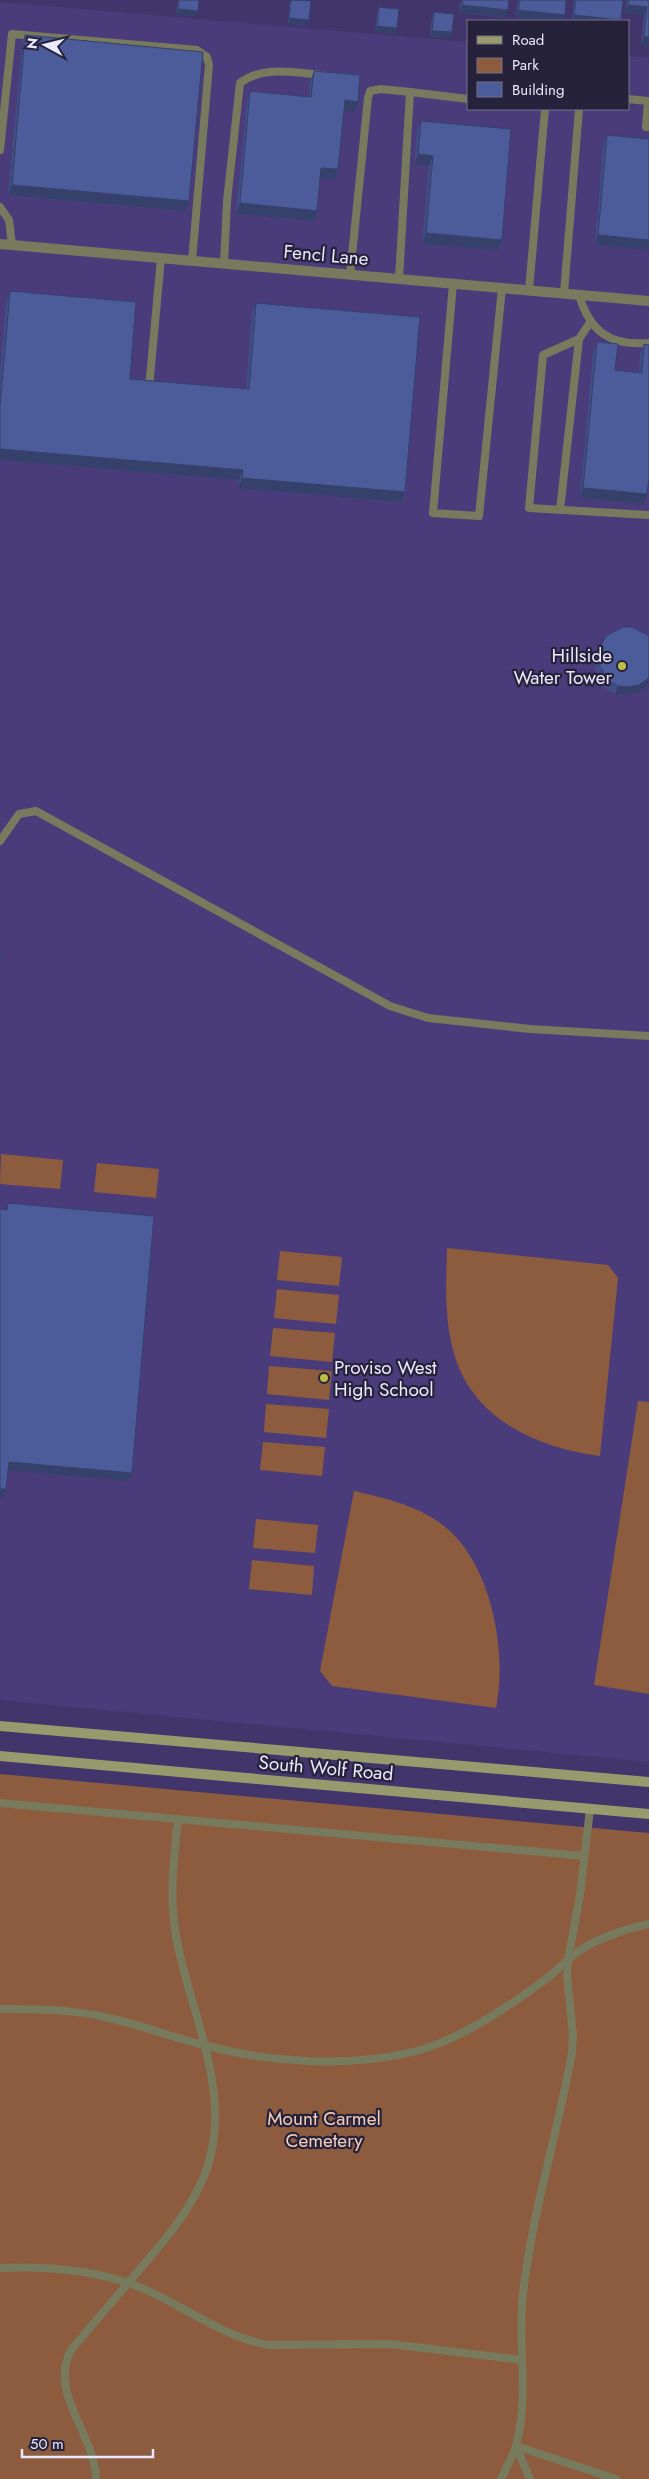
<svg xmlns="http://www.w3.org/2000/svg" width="649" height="2479" font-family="Jost,sans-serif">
<rect width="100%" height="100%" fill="#41356c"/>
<path fill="#4a3c7b" d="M0,2L468,42V109H628V56L649,58V1762L0,1700Z"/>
<g fill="#8d5c3e">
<path d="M1,1154L63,1160L60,1189L0,1184Z"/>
<path d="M97,1163L159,1169L156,1198L94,1192Z"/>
<path d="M447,1248L608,1265L618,1278L600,1456C540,1448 475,1421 455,1357C444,1322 446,1284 447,1248Z"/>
<path d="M280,1251L342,1257L339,1286L277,1280Z"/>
<path d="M277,1289L339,1295L336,1324L274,1318Z"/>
<path d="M273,1328L335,1333L332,1362L270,1356Z"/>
<path d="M269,1366L332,1371L329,1400L267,1394Z"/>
<path d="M638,1401L649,1402V1694L594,1685Z"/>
<path d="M266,1404L329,1409L326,1438L264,1432Z"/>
<path d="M263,1442L325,1447L322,1476L260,1470Z"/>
<path d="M354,1491C389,1499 428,1508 454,1535C493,1575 507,1655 496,1708L332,1686L320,1671Z"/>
<path d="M256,1519L318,1525L315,1553L253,1548Z"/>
<path d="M252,1560L314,1566L312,1595L249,1589Z"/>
<path d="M0,1774L649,1833V2479H0Z"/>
</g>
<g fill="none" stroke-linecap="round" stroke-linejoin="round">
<g stroke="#787a5d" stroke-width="8">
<path d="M628,99L648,101L646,127H649"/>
<path d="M0,150L12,34L197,50L207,57L209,65L192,261"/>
<path d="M0,207L9,220L12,245"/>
<path d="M224,264L227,201L240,83C263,65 295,73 323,75"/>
<path d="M350,275L368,98L370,91L381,89L410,92"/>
<path d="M399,279L410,92L468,99"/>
<path d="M453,284L433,513L479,516L502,288"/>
<path d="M529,290L545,109"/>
<path d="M564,293L579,109"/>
<path d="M579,295C590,332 610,346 649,343"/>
<path d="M591,321L579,339L543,355L529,508L649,515"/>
<path d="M149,388L161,258"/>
<path d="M560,510L579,339"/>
<path d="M0,841L19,814L36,811L390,1006L428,1018L530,1029L649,1036"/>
<path d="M0,1803L585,1856"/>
<path d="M0,2009C36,2009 73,2009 109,2018C142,2025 174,2038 207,2046C273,2063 350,2068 416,2051C460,2040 514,2003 550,1976C561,1967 570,1956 582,1949C602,1937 626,1929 649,1924"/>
<path d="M0,2268C51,2266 107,2271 153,2293C192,2312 226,2337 268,2345L390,2344L522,2360"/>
<path d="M516,2446L616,2479"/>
<path d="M516,2446L530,2479"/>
<path d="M96,2479C95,2434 48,2393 71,2350C94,2323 117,2296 140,2269C163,2242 186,2216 201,2183C239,2102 190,2016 176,1936C169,1898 174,1858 178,1819"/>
<path d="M501,2479C506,2468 513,2457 516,2445C530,2395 517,2344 523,2294C532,2212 558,2133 572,2052L573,2035L567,1975L568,1960L580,1895L590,1809"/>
</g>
<path stroke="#787a5d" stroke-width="10" d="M0,244L649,301"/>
<g stroke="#979a6c" stroke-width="10">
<path d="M0,1726L649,1782"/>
<path d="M0,1756L649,1814"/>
</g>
</g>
<g fill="#414e84">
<path d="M178,0H199L196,16L176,15Z"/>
<path d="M291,0L307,25L288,24L289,5Z"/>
<path d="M461,0H509L505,18L459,13Z"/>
<path d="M518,0H566L562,21H545L516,18Z"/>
<path d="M574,0H623L620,21H572Z"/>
<path d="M627,0H649V46L641,45L644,15L625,13Z"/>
<path d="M379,7L395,34L375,32L377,13Z"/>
<path d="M434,12L450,38L430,36L432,17Z"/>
<path d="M25,35L189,201L185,211L8,195L22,46Z"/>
<path d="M314,71L358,102L354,112L344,111L335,179L320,178L317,211L314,221L236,214L247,101L250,91L309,97L310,81Z"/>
<path d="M421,121L502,240L498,250L422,244L429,166L414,165L417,131Z"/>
<path d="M607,135L649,139V250L595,245L603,146Z"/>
<path d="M10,291L130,379L246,389L252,313L256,303L405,492L402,502L238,488L239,480L0,460V373L6,302Z"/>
<path d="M597,342L615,370L639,372L640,354L644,344L649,345V485H648L644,504L580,498L593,352Z"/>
<path d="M649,636V683L645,688L636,693L625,695L615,694L606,689L595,672V661L597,653Z"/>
</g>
<g fill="#35406b">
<path d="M462,5L508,10L505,18L459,13Z"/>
<path d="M628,5L647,7L644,15L625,13Z"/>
<path d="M178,9L198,11L196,16L176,15Z"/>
<path d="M518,10L565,15L562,21H545L516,18Z"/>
<path d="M574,15L621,20L620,21H572Z"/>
<path d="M289,18L309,20L307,25L288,24Z"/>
<path d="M377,26L397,28L395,34L375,32Z"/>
<path d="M432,31L452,32L450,38L430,36Z"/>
<path d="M644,37H649V46L641,45Z"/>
<path d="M345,100L358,102L354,112L341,111Z"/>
<path d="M418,154L433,156L429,166L414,165Z"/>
<path d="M321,168L338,169L335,179L317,178Z"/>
<path d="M12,185L189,201L185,211L8,195Z"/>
<path d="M240,203L317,211L314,221L236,214Z"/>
<path d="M426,233L502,240L498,250L422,244Z"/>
<path d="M598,235L649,240V250L595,245Z"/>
<path d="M0,449L243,470L239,480L0,460Z"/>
<path d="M242,478L405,492L402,502L238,488Z"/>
<path d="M583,488L647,494L644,504L580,498Z"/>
<path d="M649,678V683L645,688L636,693L625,695L615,694L618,686Z"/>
<path d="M9,1462L132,1473L129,1481L6,1470Z"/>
<path d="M0,1489H6L3,1497H0Z"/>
</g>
<g fill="#4c5b99" stroke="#35406b">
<path d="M179,0H199L198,11L178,9Z"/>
<path d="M291,0L311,1L309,20L289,18Z"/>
<path d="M463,0H509L508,10L462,5Z"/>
<path d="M520,0H566L565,15L518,10Z"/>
<path d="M576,0H623L621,20L574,15Z"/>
<path d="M629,0H649V37H644L647,7L628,5Z"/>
<path d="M379,7L399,9L397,28L377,26Z"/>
<path d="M434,12L454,14L452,32L432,31Z"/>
<path d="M25,35L203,52L189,201L12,185Z"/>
<path d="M314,71L360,75L358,102L345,100L338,169L321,168L317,211L240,203L250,91L311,97Z"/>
<path d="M421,121L511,129L502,240L426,233L433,156L418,154Z"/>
<path d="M607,135L649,139V240L598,235Z"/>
<path d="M10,291L136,302L130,379L249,389L256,303L420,317L405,492L242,478L243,470L0,449V406Z"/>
<path d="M597,342L618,344L615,370L642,373L644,344L649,345V477L647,494L583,488Z"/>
<path d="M623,627H632L649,636V678L639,685L628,687L618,686L609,681L598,664L597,653L606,636Z"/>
<path d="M0,953L2,954L0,962Z"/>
<path d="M8,1203L154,1216L132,1473L9,1462L6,1489H0V1209L7,1210Z"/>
</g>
<g fill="#bbc045" stroke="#27223b" stroke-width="2">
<circle cx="622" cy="666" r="5"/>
<circle cx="324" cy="1378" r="5"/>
</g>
<g text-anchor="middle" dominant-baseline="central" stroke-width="4.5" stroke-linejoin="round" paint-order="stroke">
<g font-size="19" fill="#eae8fc" stroke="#27223b">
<text transform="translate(326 255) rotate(5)">Fencl Lane</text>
<text transform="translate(326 1768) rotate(5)">South Wolf Road</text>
</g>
<g font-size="19" fill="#eae8fc" stroke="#27223b" text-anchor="end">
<text x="612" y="655">Hillside<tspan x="612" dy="22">Water Tower</tspan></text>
<text x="334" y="1367" text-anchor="start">Proviso West<tspan x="334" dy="22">High School</tspan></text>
</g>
<g font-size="19" fill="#f3cdb7" stroke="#27223b">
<text x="324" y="2118">Mount Carmel<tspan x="324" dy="22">Cemetery</tspan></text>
</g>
</g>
<rect x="467" y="20" width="162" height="90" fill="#27223b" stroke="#757188"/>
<rect x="477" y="36" width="25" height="8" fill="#979a6c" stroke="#757188"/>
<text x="512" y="45" font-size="15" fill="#eae8fc">Road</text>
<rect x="477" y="58" width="25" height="15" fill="#8d5c3e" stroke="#757188"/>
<text x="512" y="70" font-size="15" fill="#eae8fc">Park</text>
<rect x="477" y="82" width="25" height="15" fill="#4c5b99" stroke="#757188"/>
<text x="512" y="95" font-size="15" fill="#eae8fc">Building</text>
<g transform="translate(45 45) rotate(277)" stroke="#27223b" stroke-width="4" paint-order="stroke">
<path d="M0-4L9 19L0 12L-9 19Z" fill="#eae8fc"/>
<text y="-8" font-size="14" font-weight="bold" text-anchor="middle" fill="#eae8fc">N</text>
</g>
<path d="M22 2449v8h131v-8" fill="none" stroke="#eae8fc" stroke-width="2.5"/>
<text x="30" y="2449" font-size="15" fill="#eae8fc" stroke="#27223b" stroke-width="4" paint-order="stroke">50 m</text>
</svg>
